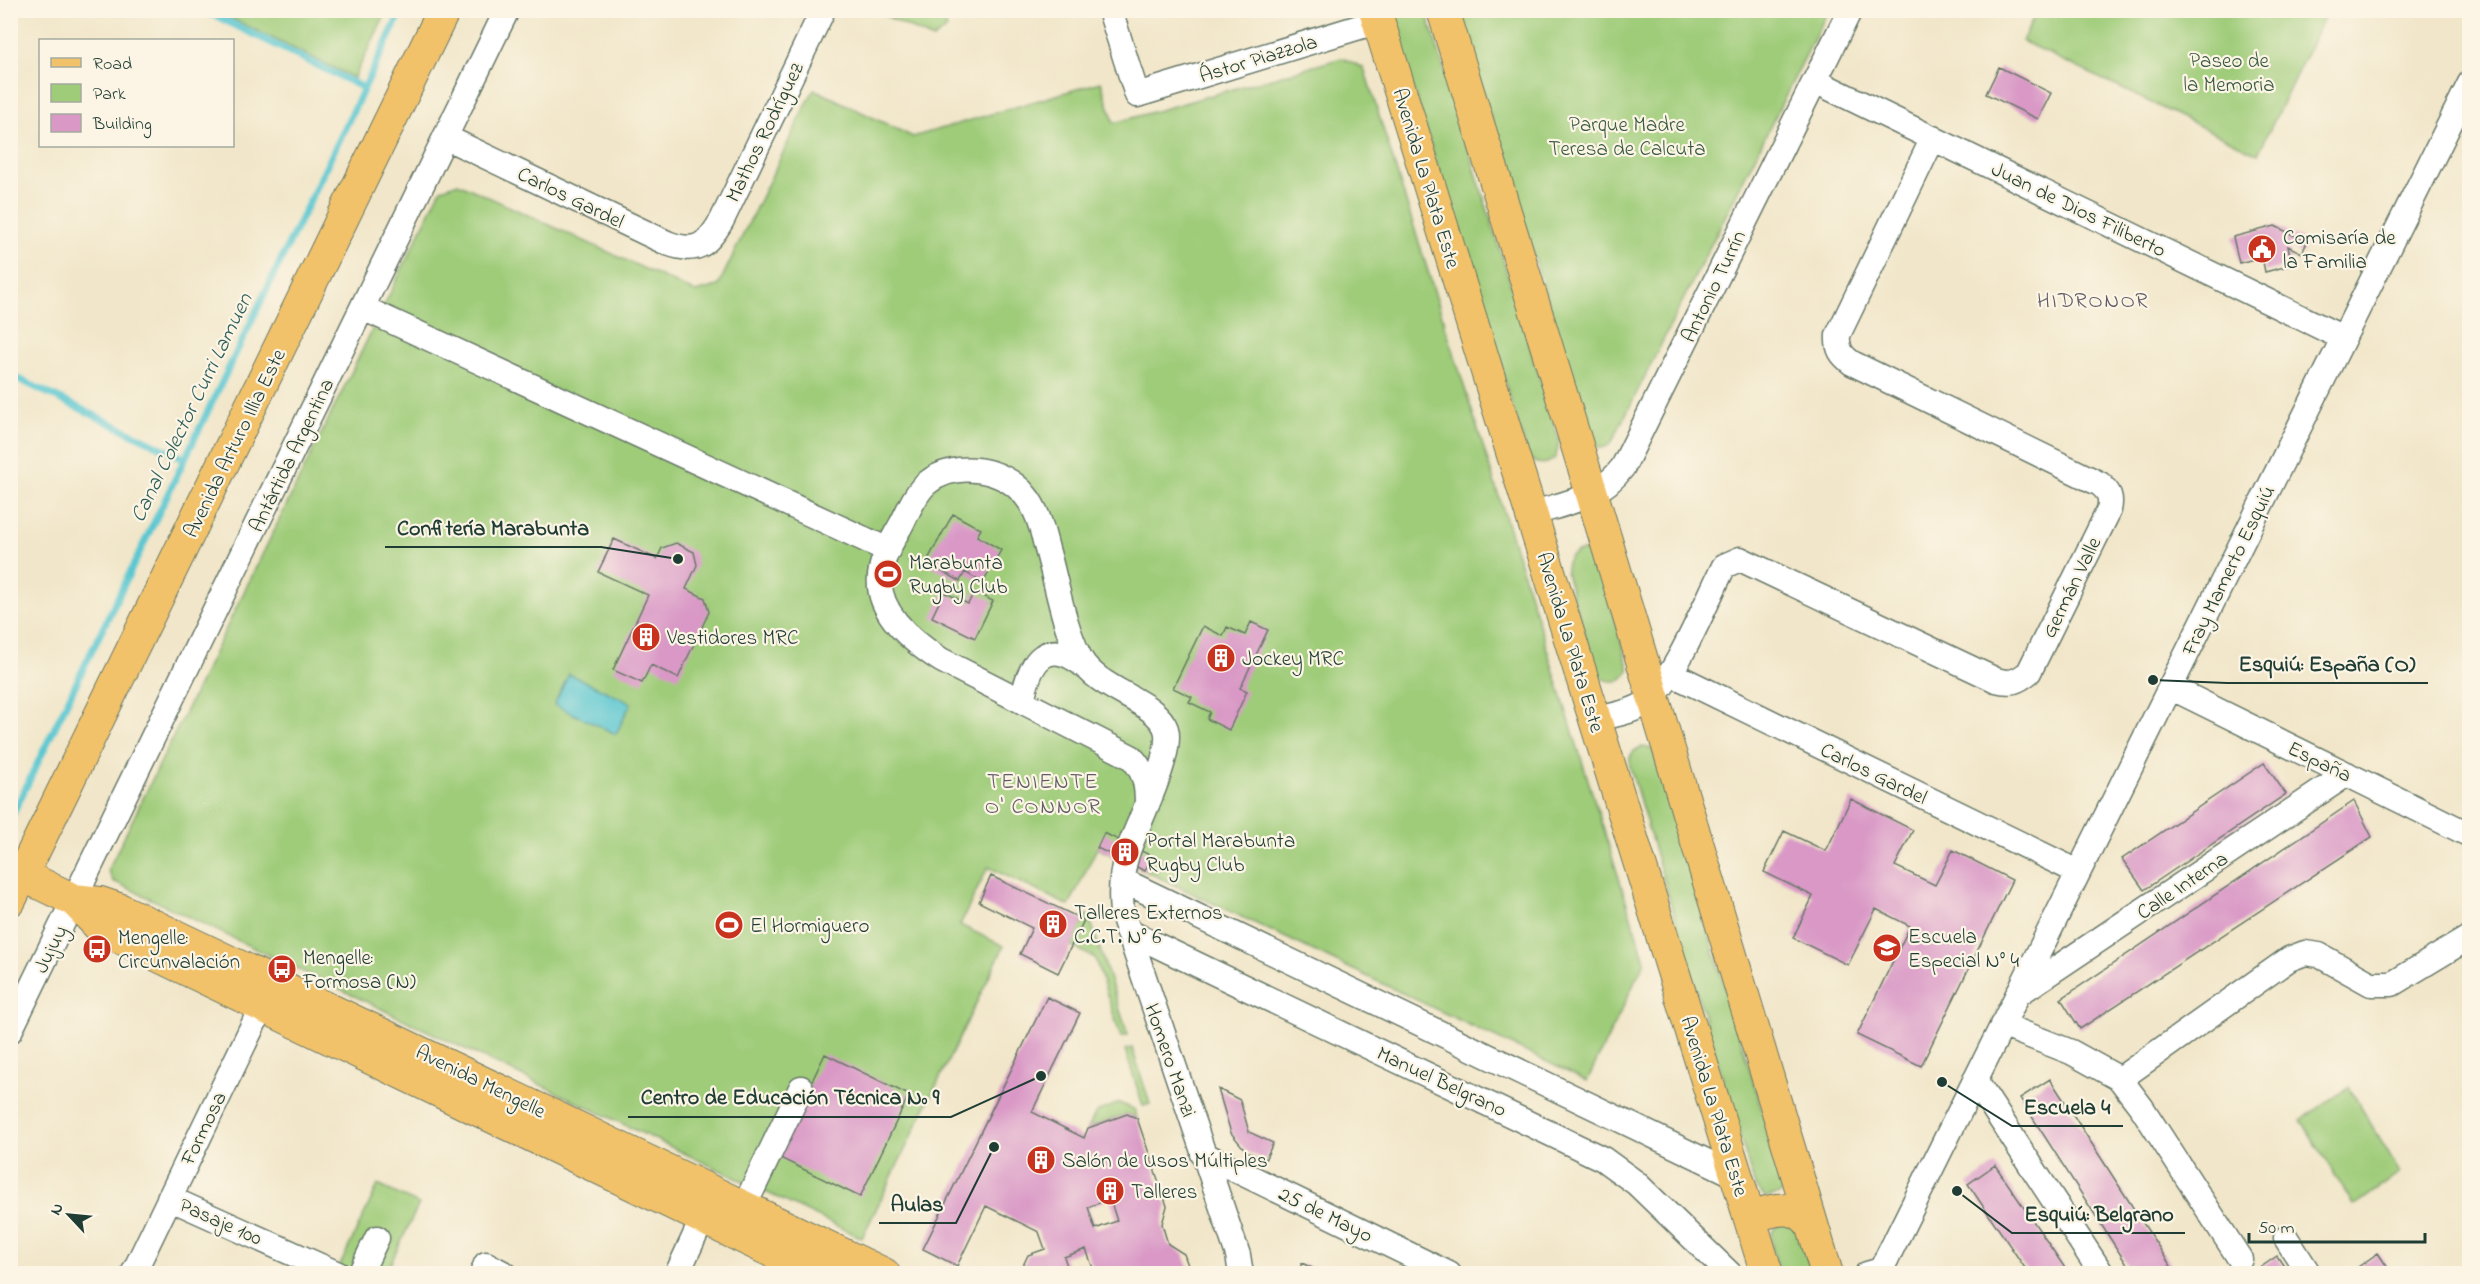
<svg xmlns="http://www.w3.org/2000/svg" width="2480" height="1284" viewBox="0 0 2480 1284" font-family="'Indie Flower',sans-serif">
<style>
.green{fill:#9fcc79;stroke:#5f8456;stroke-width:1.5}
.water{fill:#5bc7d1;stroke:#3d8282;stroke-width:1.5}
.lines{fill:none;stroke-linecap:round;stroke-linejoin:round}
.stream{stroke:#5bc7d1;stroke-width:7}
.building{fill:#d998c6;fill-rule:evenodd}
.minor-casing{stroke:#687868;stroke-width:27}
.major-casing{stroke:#687868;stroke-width:34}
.minor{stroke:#fff;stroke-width:24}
.major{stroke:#f2c26a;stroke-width:32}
.labels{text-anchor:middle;stroke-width:4.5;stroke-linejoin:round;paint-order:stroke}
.street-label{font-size:21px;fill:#1f3d34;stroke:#fcf5e5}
.park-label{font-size:21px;fill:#395a42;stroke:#fcf5e5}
.poi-label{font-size:21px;fill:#1f3d34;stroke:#fcf5e5;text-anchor:start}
.neighbourhood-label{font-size:22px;letter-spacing:1.5px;fill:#605d67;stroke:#fcf5e5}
.water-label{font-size:22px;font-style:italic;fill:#2e605b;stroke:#fcf5e5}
.leader{fill:none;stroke:#1f3d34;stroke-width:2}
.callout-dot{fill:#1f3d34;stroke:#fcf5e5;stroke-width:2}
.callout-label{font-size:22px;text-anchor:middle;font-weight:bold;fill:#1f3d34;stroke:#fcf5e5;stroke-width:4.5;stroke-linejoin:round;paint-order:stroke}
</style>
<rect width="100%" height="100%" fill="#fcf5e5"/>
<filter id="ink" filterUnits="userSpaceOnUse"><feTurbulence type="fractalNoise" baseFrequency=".0167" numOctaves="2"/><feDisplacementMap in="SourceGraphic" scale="12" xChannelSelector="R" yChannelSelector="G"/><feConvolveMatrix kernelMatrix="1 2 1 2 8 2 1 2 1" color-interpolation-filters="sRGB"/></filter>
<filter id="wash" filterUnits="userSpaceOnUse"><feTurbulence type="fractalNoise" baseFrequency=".008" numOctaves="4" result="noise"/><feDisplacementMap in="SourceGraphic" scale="24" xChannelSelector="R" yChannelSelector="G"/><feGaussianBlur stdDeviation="1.35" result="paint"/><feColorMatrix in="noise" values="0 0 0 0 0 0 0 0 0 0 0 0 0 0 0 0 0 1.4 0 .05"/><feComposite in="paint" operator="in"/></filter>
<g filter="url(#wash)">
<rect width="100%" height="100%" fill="#f1e6c9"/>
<path class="green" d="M216,11H387L354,78Z
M876,11H941L947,28L933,39Z
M1389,11H1426L1559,441L1556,457C1547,466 1536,466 1528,456Z
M1458,11H1828L1613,440C1608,449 1599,450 1592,443Z
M2037,11V10L2327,11L2258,154L2022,41Z
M1342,58L1364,68L1645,961L1587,1081L1097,848L1069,906L988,867L960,925L1004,946L862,1238L113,881L108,870L441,189L458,183L695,292L718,286L814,89L913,137L1101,82L1114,123Z
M1587,551L1597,557L1629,670C1621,686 1603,684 1595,669L1566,573C1565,558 1573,550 1587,551Z
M1642,747L1653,749L1785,1187L1779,1195L1765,1197L1755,1187L1630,767C1628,756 1632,750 1642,747Z
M1086,915L1089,916L1128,1035L1121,1037L1095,958L1071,946Z
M1132,1048L1150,1104L1143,1106L1125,1050Z
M2349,1087L2400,1173L2354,1206L2301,1120Z
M1119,1103L1134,1109L1137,1118L1127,1114L1088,1128L1096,1112Z
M378,1185L419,1204L386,1273L336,1274Z
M1784,1222L1798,1228L1812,1273H1780C1775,1257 1761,1229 1784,1222Z"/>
<path class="water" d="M569,674L631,703L616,734L554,705Z"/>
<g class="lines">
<path class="stream" d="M204,10L364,88
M10,375L185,459
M10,820L402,10"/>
</g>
<g id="blocks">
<path class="building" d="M1999,67L2051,93L2038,119L1986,94Z
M2275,226L2307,242L2302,253L2288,246L2292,265L2265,272L2262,257L2239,263L2233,237Z
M953,514L981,529L977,536L1001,550L983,583L965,572L960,581L926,563Z
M614,539L657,559L662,548L676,543L694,552L697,565L686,589L705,598L709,612L678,678L651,665L642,683L613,670L648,595L598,572Z
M944,592L968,604L974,592L993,601L975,638L932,617Z
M1251,622L1268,630L1240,688L1247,691L1229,730L1207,719L1210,712L1189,702L1192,697L1173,688L1203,626L1223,636L1227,627L1245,635Z
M2264,763L2286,794L2144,890L2122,859Z
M1851,799L1913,830L1895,866L1935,885L1953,850L2012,880L1921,1066L1857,1035L1910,926L1876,909L1848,965L1793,938L1813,896L1764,872L1784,831L1826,851Z
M2354,801L2372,837L2080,1029L2061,999Z
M1104,833L1152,856L1145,871L1097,848Z
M991,876L1084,920L1058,973L1020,954L1032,928L979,902Z
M1047,997L1080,1013L1032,1112L1084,1138L1088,1128L1127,1114L1137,1118L1167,1206L1162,1224L1168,1244L1184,1254L1191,1274H1136L1135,1271L1129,1274H1087L1094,1271L1086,1249L1064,1257L1070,1274H1019L1028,1255L1045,1249L1039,1232L986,1206L957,1266L923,1249ZM1110,1199L1117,1221L1095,1229L1088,1207Z
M825,1054L909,1095L860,1197L776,1156Z
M2050,1079L2176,1274H2133L2020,1098Z
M1218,1089L1240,1100L1249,1132L1273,1143L1265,1160L1246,1151L1231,1133Z
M1995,1165L2069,1274H2029L1968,1184Z
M2378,1253L2392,1274H2348Z
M2277,1256L2289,1274H2251Z
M1302,1263L1324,1274H1297Z"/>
</g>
</g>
<g filter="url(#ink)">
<use href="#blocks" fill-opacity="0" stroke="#687868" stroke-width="1.5"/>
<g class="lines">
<g class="minor-casing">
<path id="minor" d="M1110,10L1137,95L1379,21
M1815,81L2343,338
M445,137L667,243C696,254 707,246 722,220L823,10
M363,308L888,550
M1531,514C1568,502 1599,499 1623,467L1850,10
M1670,673L2078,872
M2170,687L2470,835
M1022,701C1030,661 1046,634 1087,668
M1595,720C1611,715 1630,713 1644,704C1671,689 1708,598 1724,566L1740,559L1996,680C2010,684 2017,682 2029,672L2109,510C2112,497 2109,492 2100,484L1852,363C1841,355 1837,349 1838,335L1933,138
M1147,803C1147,784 1144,770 1131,757L941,660C913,642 876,613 880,576C882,557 892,541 901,525C908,512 915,493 927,483C955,460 1003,468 1025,495C1038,510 1042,530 1047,549C1057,584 1063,625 1080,658C1098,691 1156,700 1166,729C1174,754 1136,826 1127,854C1121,873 1120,892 1122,912L1238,1255L1241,1274
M1122,880L1737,1176
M1127,931L1603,1159L1636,1183L1730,1274
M2018,994L2347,774
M2002,1025L2071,1052L2120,1079L2142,1108L2240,1259
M10,1031L507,10
M2120,1079L2289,959L2305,953L2319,955L2371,984H2392L2470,937
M1975,1080L2102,1274
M1203,1154L1449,1274
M169,1198L338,1274
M744,1207L801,1088
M2286,1238L2309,1274
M133,1274L270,990
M360,1274L377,1238
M482,1274L486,1264L505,1274
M677,1274L710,1203
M1867,1274L1881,1270L2470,83"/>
</g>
<g class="major-casing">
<path id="major" d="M1375,10L1767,1274
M1443,10L1592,494L1827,1274
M22,875L74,900L100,903L121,910L884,1274
M10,900L444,10
M74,900L98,925L111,933L819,1274
M1750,1217C1773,1210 1797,1201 1812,1226"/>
</g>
<use href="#minor" class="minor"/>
<use href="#major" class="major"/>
</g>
</g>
<defs>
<g id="civic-disc" transform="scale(1.5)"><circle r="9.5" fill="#c8321e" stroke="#fcf5e5"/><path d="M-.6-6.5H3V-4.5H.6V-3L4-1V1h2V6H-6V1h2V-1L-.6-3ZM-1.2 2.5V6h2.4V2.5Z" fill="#fff"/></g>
<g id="stadium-disc" transform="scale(1.5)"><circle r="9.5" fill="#c8321e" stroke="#fcf5e5"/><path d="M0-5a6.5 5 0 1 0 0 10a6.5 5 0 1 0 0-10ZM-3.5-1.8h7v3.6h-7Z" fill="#fff"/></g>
<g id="building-disc" transform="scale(1.5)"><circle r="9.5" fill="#c8321e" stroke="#fcf5e5"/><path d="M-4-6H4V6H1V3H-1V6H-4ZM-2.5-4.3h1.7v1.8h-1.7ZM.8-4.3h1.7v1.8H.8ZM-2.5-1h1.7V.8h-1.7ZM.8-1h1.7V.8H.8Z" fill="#fff"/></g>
<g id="school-disc" transform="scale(1.5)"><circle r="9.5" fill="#c8321e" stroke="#fcf5e5"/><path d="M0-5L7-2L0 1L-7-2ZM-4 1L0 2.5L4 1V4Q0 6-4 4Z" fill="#fff"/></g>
<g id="bus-disc" transform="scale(1.5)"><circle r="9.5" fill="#c8321e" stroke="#fcf5e5"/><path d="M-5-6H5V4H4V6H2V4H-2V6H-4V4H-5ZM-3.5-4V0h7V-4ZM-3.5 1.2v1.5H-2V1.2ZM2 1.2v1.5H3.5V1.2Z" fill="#fff"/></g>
</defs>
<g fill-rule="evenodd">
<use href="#civic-disc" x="2262" y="249"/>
<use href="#stadium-disc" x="888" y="574"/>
<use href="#building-disc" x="646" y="637"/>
<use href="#building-disc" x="1221" y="658"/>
<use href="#building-disc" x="1125" y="852"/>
<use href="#building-disc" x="1053" y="924"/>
<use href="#stadium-disc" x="729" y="925"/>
<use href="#school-disc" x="1887" y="948"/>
<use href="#bus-disc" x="97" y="949"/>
<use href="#bus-disc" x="282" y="969"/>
<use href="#building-disc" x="1041" y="1160"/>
<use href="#building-disc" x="1110" y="1191"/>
</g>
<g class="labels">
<g class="street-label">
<text transform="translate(1258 58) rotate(-17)" y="7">Ástor Piazzola</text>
<text transform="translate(764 132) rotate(-64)" y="7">Mathos Rodríguez</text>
<text transform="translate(1427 178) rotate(73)" y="7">Avenida La Plata Este</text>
<text transform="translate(571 197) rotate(26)" y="7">Carlos Gardel</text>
<text transform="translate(2079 209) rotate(26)" y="7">Juan de Dios Filiberto</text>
<text transform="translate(1713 286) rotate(-64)" y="7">Antonio Turrín</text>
<text transform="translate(234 443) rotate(-64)" y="7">Avenida Arturo Illia Este</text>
<text transform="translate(291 455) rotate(-64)" y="7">Antártida Argentina</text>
<text transform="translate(2228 570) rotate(-64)" y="7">Fray Mamerto Esquiú</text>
<text transform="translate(2071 587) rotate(-64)" y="7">Germán Valle</text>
<text transform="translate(1571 642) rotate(73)" y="7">Avenida La Plata Este</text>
<text transform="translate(2320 761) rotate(26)" y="7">España</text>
<text transform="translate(1874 773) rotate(26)" y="7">Carlos Gardel</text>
<text transform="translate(2182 885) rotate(-34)" y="7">Calle Interna</text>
<text transform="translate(50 949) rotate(-64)" y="7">Jujuy</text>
<text transform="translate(1171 1060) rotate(71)" y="7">Homero Manzi</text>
<text transform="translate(481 1081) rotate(26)" y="7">Avenida Mengelle</text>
<text transform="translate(1442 1081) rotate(25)" y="7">Manuel Belgrano</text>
<text transform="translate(1715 1106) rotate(73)" y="7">Avenida La Plata Este</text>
<text transform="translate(203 1128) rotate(-64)" y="7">Formosa</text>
<text transform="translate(1326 1214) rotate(26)" y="7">25 de Mayo</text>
<text transform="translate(221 1221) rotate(24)" y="7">Pasaje 100</text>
</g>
<g class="park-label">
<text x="2229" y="67">Paseo de<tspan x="2229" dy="24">la Memoria</tspan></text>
<text x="1627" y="131">Parque Madre<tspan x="1627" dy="24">Teresa de Calcuta</tspan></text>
</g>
<g class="poi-label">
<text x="2283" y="244">Comisaría de<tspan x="2283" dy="24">la Familia</tspan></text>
<text x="909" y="569">Marabunta<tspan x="909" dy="24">Rugby Club</tspan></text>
<text x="667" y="644">Vestidores MRC</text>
<text x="1242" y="665">Jockey MRC</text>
<text x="1146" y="847">Portal Marabunta<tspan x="1146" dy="24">Rugby Club</tspan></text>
<text x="1074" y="919">Talleres Externos<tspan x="1074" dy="24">C.C.T. N° 6</tspan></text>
<text x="750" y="932">El Hormiguero</text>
<text x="1908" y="943">Escuela<tspan x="1908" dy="24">Especial N° 4</tspan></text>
<text x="118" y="944">Mengelle:<tspan x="118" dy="24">Circunvalación</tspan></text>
<text x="303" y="964">Mengelle:<tspan x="303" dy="24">Formosa (N)</tspan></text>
<text x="1062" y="1167">Salón de Usos Múltiples</text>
<text x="1131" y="1198">Talleres</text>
</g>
<g class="neighbourhood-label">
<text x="2093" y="307">HIDRONOR</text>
<text x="1043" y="788">TENIENTE<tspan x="1043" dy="25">O' CONNOR</tspan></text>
</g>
<g class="water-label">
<text transform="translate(190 407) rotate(-64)" y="8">Canal Colector Curri Lamuen</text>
</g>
</g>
<path class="leader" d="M678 559L601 547H385M2153 680L2227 683H2428M1041 1076L951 1117H628M1942 1082L2012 1126H2123M994 1147L956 1223H879M1957 1191L2012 1233H2185"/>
<g class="callout-dot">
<circle cx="678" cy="559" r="6"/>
<circle cx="2153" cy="680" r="6"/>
<circle cx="1041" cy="1076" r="6"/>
<circle cx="1942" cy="1082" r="6"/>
<circle cx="994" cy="1147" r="6"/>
<circle cx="1957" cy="1191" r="6"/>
</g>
<g class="callout-label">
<text x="493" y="535">Confitería Marabunta</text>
<text x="2327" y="671">Esquiú: España (O)</text>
<text x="790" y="1104">Centro de Educación Técnica Nº 9</text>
<text x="2067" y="1114">Escuela 4</text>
<text x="917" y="1211">Aulas</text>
<text x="2099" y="1221">Esquiú: Belgrano</text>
</g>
<rect width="2480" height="1284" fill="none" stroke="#fcf5e5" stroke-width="36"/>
<rect x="39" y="39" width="195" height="108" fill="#fcf5e5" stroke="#a4ab9e" stroke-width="1.5"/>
<rect x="51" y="58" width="30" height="9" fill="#f2c26a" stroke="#a4ab9e" stroke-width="1.5"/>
<text x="93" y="69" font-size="18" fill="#1f3d34">Road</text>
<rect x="51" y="84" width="30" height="18" fill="#9fcc79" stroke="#a4ab9e" stroke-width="1.5"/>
<text x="93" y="99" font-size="18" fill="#1f3d34">Park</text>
<rect x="51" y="114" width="30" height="18" fill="#d998c6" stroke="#a4ab9e" stroke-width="1.5"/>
<text x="93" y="129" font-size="18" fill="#1f3d34">Building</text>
<g transform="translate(69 1215) rotate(296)" stroke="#fcf5e5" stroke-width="4.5" paint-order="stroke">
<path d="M0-4.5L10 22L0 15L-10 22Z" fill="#1f3d34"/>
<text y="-9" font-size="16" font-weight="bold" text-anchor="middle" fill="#1f3d34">N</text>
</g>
<path d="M2249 1233v9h176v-9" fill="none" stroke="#1f3d34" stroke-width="3"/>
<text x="2258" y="1233" font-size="18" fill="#1f3d34" stroke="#fcf5e5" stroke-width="4.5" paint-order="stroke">50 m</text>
</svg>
